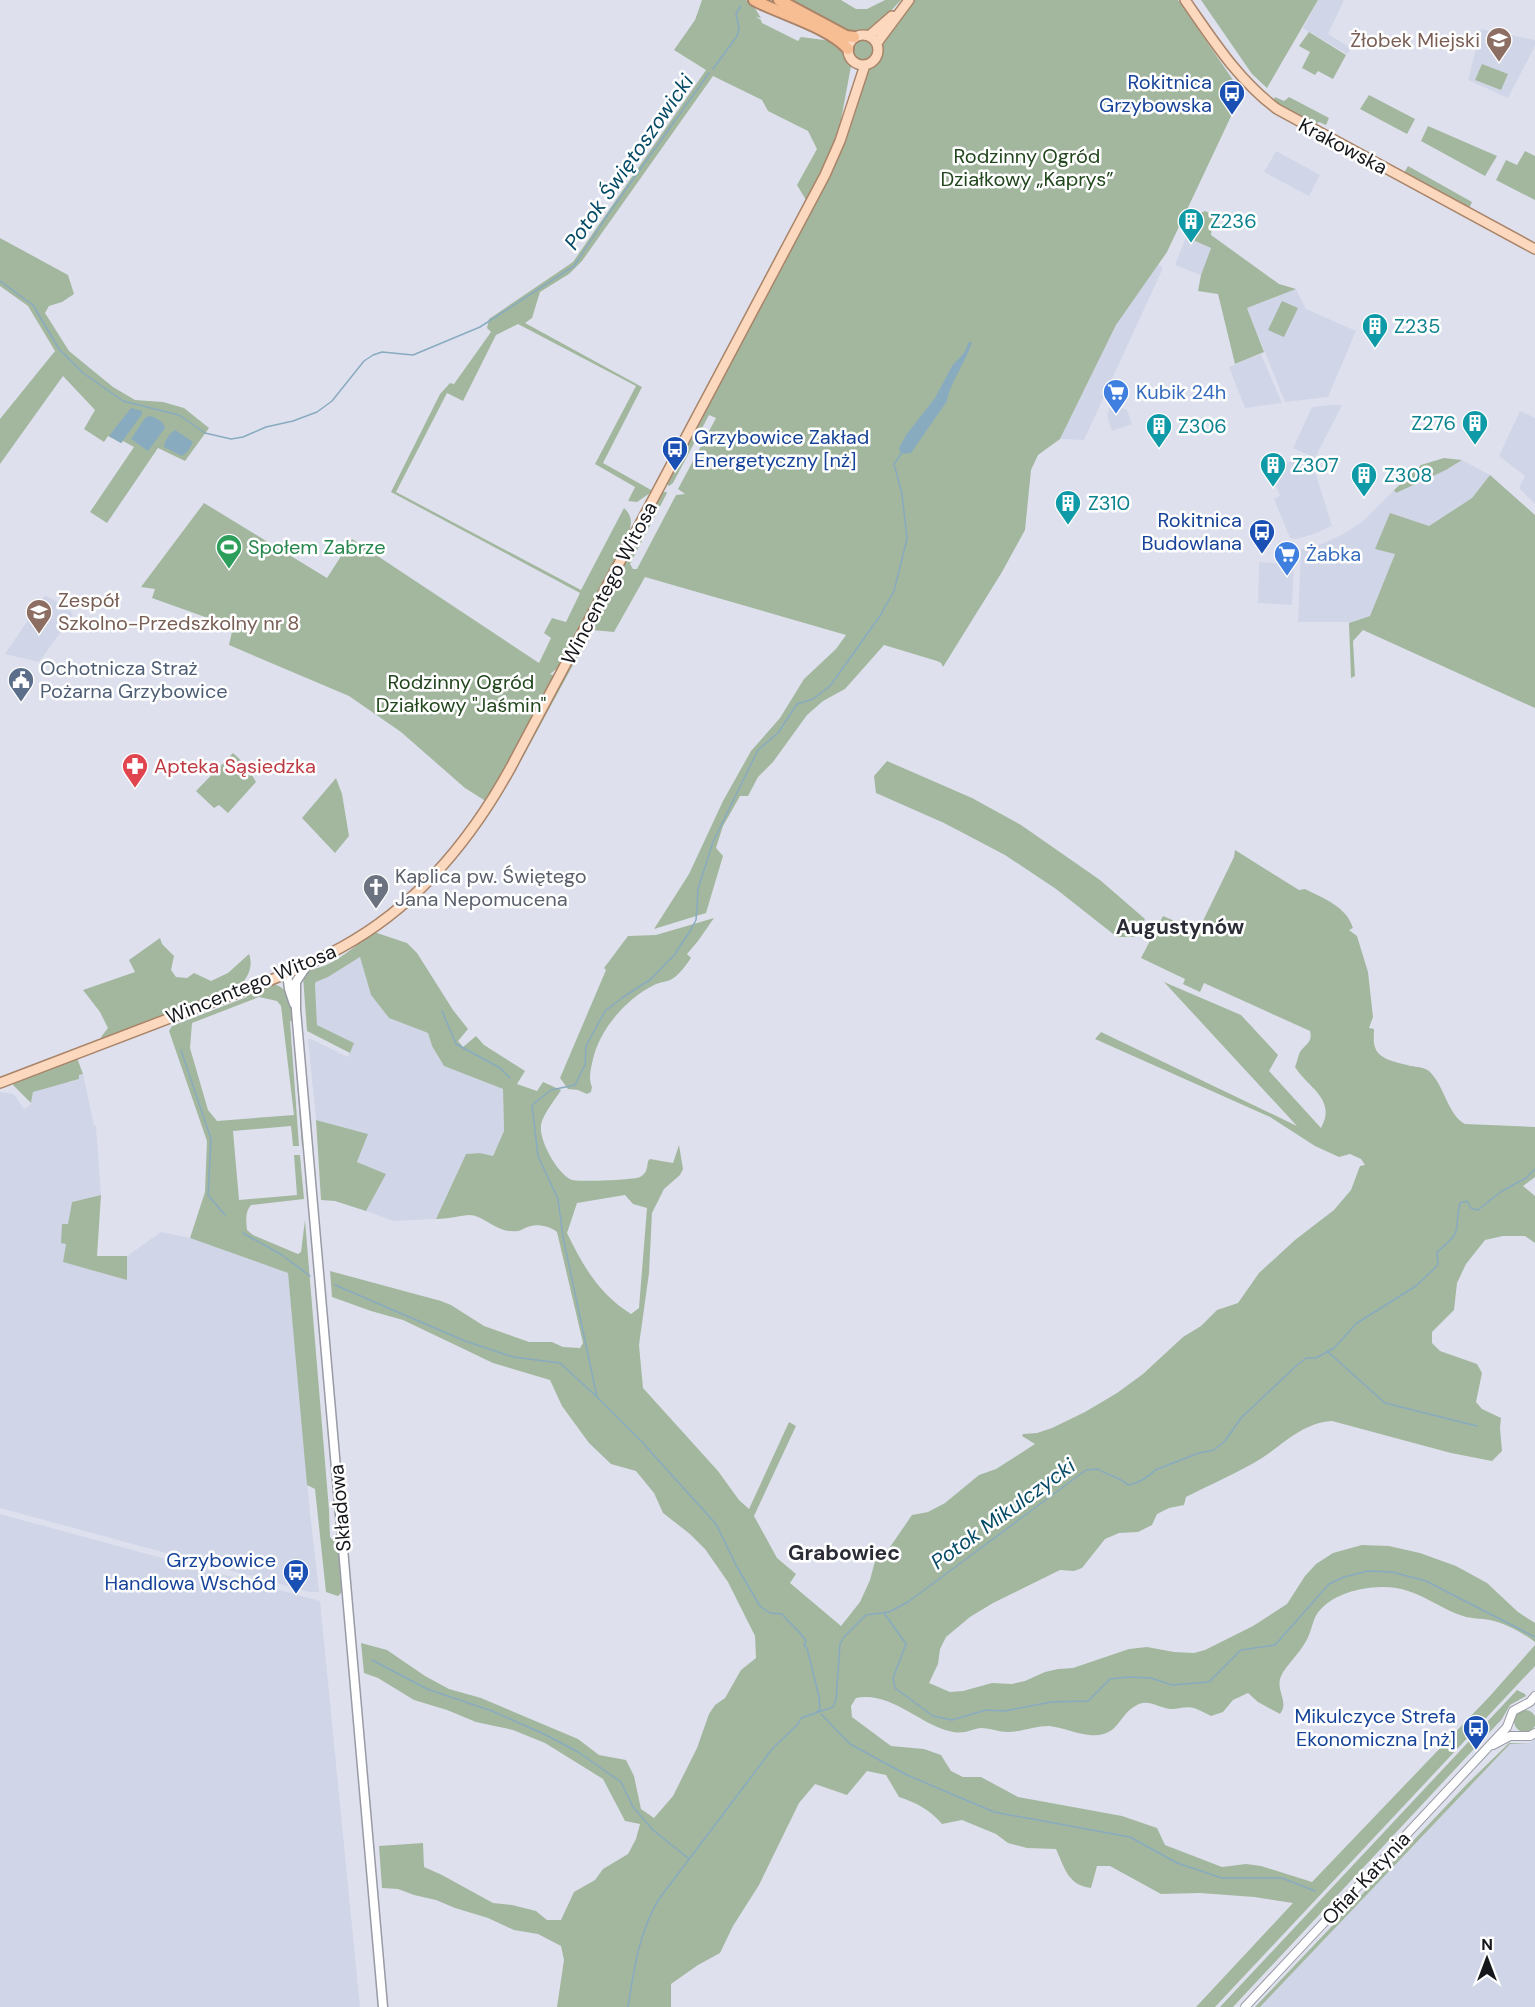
<svg xmlns="http://www.w3.org/2000/svg" width="1535" height="2007" viewBox="0 0 1535 2007" font-family="'DM Sans',sans-serif">
<style>
.built{fill:#d1d5e8}
.green{fill:#a3b79f;fill-rule:evenodd}
.water{fill:#88abbf}
.lines{fill:none;stroke-linecap:round;stroke-linejoin:round}
.stream{stroke:#88abbf;stroke-width:1.5}
.tertiary-casing{stroke:#989aa5;stroke-width:10}
.secondary-casing{stroke:#989aa5;stroke-width:11}
.primary-casing{stroke:#a98469;stroke-width:12}
.motorway-casing{stroke:#a98469;stroke-width:14}
.tertiary{stroke:#fff;stroke-width:8}
.secondary{stroke:#fff;stroke-width:8}
.primary{stroke:#fbd8be;stroke-width:9}
.motorway{stroke:#f8be93;stroke-width:10}
.labels{text-anchor:middle;stroke-width:5;stroke-linejoin:round;paint-order:stroke}
.education-label{font-size:20px;fill:#785e54;stroke:#fff;text-anchor:end}
.transit-label{font-size:20px;fill:#164399;stroke:#fff;text-anchor:end}
.street-label{font-size:20px;fill:#16171b;stroke:#fff}
.park-label{font-size:20px;fill:#22461d;stroke:#fff}
.culture-label{font-size:20px;fill:#0d838f;stroke:#fff;text-anchor:start}
.shop-label{font-size:20px;fill:#366cbe;stroke:#fff;text-anchor:start}
.leisure-label{font-size:20px;fill:#27864d;stroke:#fff;text-anchor:start}
.service-label{font-size:20px;fill:#4e5e75;stroke:#fff;text-anchor:start}
.health-label{font-size:20px;fill:#be3a42;stroke:#fff;text-anchor:start}
.worship-label{font-size:20px;fill:#5b616d;stroke:#fff;text-anchor:start}
.water-label{font-size:21px;font-style:italic;fill:#054a66;stroke:#fff}
.neighbourhood-label{font-size:21px;font-weight:bold;fill:#2b2d36;stroke:#fff}
</style>
<rect width="100%" height="100%" fill="#dee1ed"/>
<path class="built" d="M1318,0H1344L1328,34L1351,48L1347,54L1303,28Z
M1481,29L1535,40V46L1508,98L1468,80Z
M1276,151L1320,175L1309,196L1264,172Z
M1186,237L1211,248L1201,275L1175,265Z
M1158,264L1163,268L1084,440L1060,439L1116,325Z
M1296,289L1306,309L1356,331L1328,397L1285,402L1247,308Z
M1261,354L1282,403L1245,408L1229,367Z
M1111,404L1127,410L1132,424L1112,431L1107,415Z
M1330,405H1342L1315,458L1293,448L1312,407Z
M1520,411L1535,418V504L1519,488L1525,476L1499,456Z
M1303,456L1313,465L1332,526L1314,534L1296,539L1290,538L1274,499L1280,496L1273,479L1277,477L1287,463Z
M1462,460L1490,475L1472,498L1429,526L1395,554L1370,616L1351,622H1298L1301,549L1322,544L1343,534L1362,522L1394,490L1396,493L1446,470Z
M1259,562L1294,564L1292,605L1258,603Z
M45,595L69,609L73,615L39,662L5,654Z
M360,957L371,995L389,1018L428,1033L432,1046L444,1066L503,1089L504,1131L493,1156L480,1153L466,1154L436,1219L393,1221L366,1211L386,1174L357,1162L368,1134L316,1120L308,1039H311L348,1057L354,1043L317,1025L315,984L316,982L328,977Z
M83,1074L94,1125L96,1126L101,1195L72,1202L68,1225L62,1224V1243H66L63,1262L127,1279V1256L161,1232L190,1238L288,1273L310,1512L319,1592H309L0,1508V1092L14,1094L24,1109L31,1104L33,1092L67,1081L71,1082L79,1079V1075Z
M0,1514L320,1601L360,2007H0Z
M1535,1738V2007H1260L1510,1744L1530,1743Z"/>
<path class="green" d="M702,0H746L753,5L761,18L756,17L761,20L762,23L798,41L801,37L832,41L845,53L851,66L841,120L833,150L806,200L797,185L817,149L808,131L768,111L762,100L713,76L582,261L569,274L540,292L532,318L525,323L642,387L603,463L653,491L637,502L628,501L635,487L595,464L636,386L518,324L496,335L463,401L447,393L396,492L581,590L624,508C633,516 632,525 628,535L559,667L550,674L556,676L488,802L484,804V800L465,788L401,732L349,696L229,645L233,627L152,598L155,589L141,587L204,503L327,578L352,539L539,663L551,638L544,633L552,618L566,622L580,593L391,492L440,394L450,383L454,384L491,332L487,328L489,319L573,262L706,70L674,50L695,20Z
M791,0H841L856,9H867L885,0H901C883,18 872,38 844,32Z
M914,0H1178L1242,93L1167,252L1116,325L1060,439L1038,455L1031,470L1025,530L1002,572L943,667L941,663L937,661L884,645L845,689L823,701L807,715L773,762L758,777L748,796H740L723,826L716,848L723,856L706,913L654,929L689,874L723,801L751,751L780,718L804,679L836,649L846,635L645,577L614,632L592,630L523,757L490,812L661,492H667L666,495L630,564L633,569H637L676,495L685,494L678,489L716,418L709,415L673,483L669,486L667,484L710,397L836,163L866,69L877,62L881,56L880,45Z
M1201,0H1318L1267,88L1252,74Z
M1309,32L1346,55L1333,79L1318,71L1315,75L1302,68L1310,52L1299,46Z
M851 50a12 12 0 1 1 24 0a12 12 0 1 1-24 0Z
M1482,64L1508,74L1501,90L1475,80Z
M1369,95L1415,119L1407,134L1360,109Z
M1275,97L1284,101L1289,97L1329,118L1326,125L1319,122L1313,126L1273,101Z
M1428,126L1497,156L1485,176L1421,141Z
M1525,151L1535,156V200L1496,180L1506,160L1517,165Z
M1408,166L1472,202L1469,209L1404,173Z
M1205,211L1213,215L1211,235L1279,284L1296,289L1247,308L1264,352L1235,364L1218,294L1198,291L1201,275L1211,248L1186,237L1197,215Z
M0,238L68,275L74,294L62,302L49,306L45,313L69,351L113,387L135,400L163,402L184,408L209,428L185,461L158,448L107,523L90,512L134,447L123,441L121,443L108,436L104,442L84,429L95,410L63,376L0,464V419L55,351L28,306L0,286Z
M1282,301L1298,308L1284,337L1268,330Z
M1444,458L1462,460L1446,470L1396,493L1394,490L1421,465Z
M1490,475L1535,515V708L1363,630L1353,641L1355,676L1351,678L1349,623L1370,616L1395,554L1375,549L1390,513L1429,526L1472,498Z
M233,753L246,765L256,782L228,813L219,805L214,808L196,791Z
M887,761L972,798L1021,825L1100,880L1145,919L1135,937H1117L1056,889L1005,855L944,823L876,793L874,776Z
M336,778L342,794L349,836L335,853L302,818Z
M1235,850L1299,890L1305,889C1323,898 1347,907 1353,928L1349,930L1357,936L1368,972L1373,1017L1369,1028L1374,1029C1374,1035 1373,1042 1375,1047C1378,1060 1400,1063 1411,1066C1417,1067 1424,1067 1429,1071C1445,1086 1447,1114 1465,1124L1535,1127V1177L1523,1186L1535,1196V1243L1525,1236H1503L1485,1240L1466,1264L1457,1283L1454,1310L1432,1332V1343L1440,1351L1477,1364L1482,1373L1476,1402L1482,1409L1501,1418L1500,1428L1502,1451L1492,1461L1451,1453L1332,1421C1303,1423 1286,1442 1262,1458C1238,1473 1211,1484 1186,1497L1184,1505L1169,1508L1157,1514L1152,1525L1138,1532L1119,1533L1105,1539L1082,1568L1074,1571L1060,1570L993,1603L970,1617L946,1637L940,1649L938,1664L929,1683L950,1692L963,1691L992,1683L1012,1684L1025,1681L1045,1672L1058,1669L1073,1668L1129,1649L1147,1647L1174,1652L1194,1653L1205,1650L1253,1626L1287,1604L1305,1576L1316,1564L1333,1553L1362,1545L1389,1546L1420,1553L1456,1566L1487,1583L1518,1612L1535,1623V1642C1521,1632 1507,1624 1490,1620C1481,1618 1471,1619 1463,1616C1444,1610 1427,1597 1408,1591C1381,1581 1326,1590 1314,1620C1310,1632 1309,1638 1301,1649C1295,1658 1283,1669 1280,1679C1277,1692 1289,1703 1280,1714L1258,1702L1248,1693L1233,1700L1223,1712L1211,1716C1205,1713 1200,1710 1194,1708C1185,1706 1180,1709 1172,1709C1160,1709 1149,1698 1137,1705C1117,1715 1120,1738 1089,1735C1076,1734 1062,1727 1049,1726C1035,1726 1021,1732 1008,1732C998,1732 991,1728 981,1728C968,1730 965,1735 949,1731C918,1723 890,1691 856,1698L851,1706L852,1717L891,1746L924,1749L941,1755L951,1771L963,1777H981L1018,1797L1122,1816L1157,1828L1165,1845L1222,1867L1246,1864L1261,1866L1312,1882L1489,1697L1535,1645V1666L1215,2007H1196L1293,1903L1254,1897L1200,1893L1161,1894L1110,1866H1097L1091,1888C1068,1885 1065,1869 1056,1849L1027,1848L1008,1843L996,1834L962,1820L942,1824C929,1809 917,1803 899,1797L886,1775L867,1771L847,1795L815,1784L799,1803L759,1885L733,1926L720,1953L698,1965L671,1984V2007H557L564,1960L561,1946L538,1934L514,1930L488,1918L455,1908L436,1900L414,1895L398,1889L382,1888L379,1846L423,1843L424,1867L442,1875L493,1903L512,1905L536,1911L547,1920H561L574,1892L595,1880L603,1869L628,1854L636,1839L640,1824L625,1821L603,1779L545,1743L513,1730L476,1722L447,1710L414,1700L378,1678L364,1673L361,1643L387,1650L425,1676L449,1689L481,1698L578,1739L599,1755L626,1760L634,1776L641,1809L654,1818L673,1796L697,1748L709,1714L715,1705L725,1698L741,1670L756,1658L755,1636L728,1582L705,1549L690,1534L663,1513L654,1493L636,1471L611,1464L589,1443L562,1406L550,1380L493,1363L403,1320L371,1311L332,1297L330,1271L441,1301L451,1305L484,1326L529,1342H552L563,1347L580,1348L583,1343L557,1232C551,1227 539,1224 531,1226C526,1227 522,1230 518,1231C497,1234 484,1215 469,1215C458,1216 447,1219 436,1219L466,1154L480,1153L493,1156L504,1131L503,1089L444,1066L432,1046L428,1033L389,1018L371,995L360,957L328,977L316,982L315,984L317,1025L354,1043L350,1053L307,1031L303,976L308,970C334,967 353,947 374,932L407,943L417,953L453,1010L468,1029L458,1041L463,1047L476,1036L484,1045L525,1071L517,1084L537,1091L543,1082L561,1090C555,1100 542,1115 541,1126C539,1141 558,1175 572,1180C578,1182 634,1180 640,1177C647,1173 647,1168 648,1161L650,1159L673,1163L679,1145L683,1169L680,1175L664,1189L652,1213L649,1273L639,1345L643,1388L718,1471L739,1500L749,1509L789,1422L796,1426L754,1516L777,1558L796,1574L790,1583L841,1626L860,1602L870,1580L875,1561L890,1547L912,1515L928,1512L945,1503L979,1475L996,1469L1035,1444L1022,1436L1023,1434L1037,1433L1052,1428L1085,1412L1117,1393L1143,1374L1183,1337L1201,1326L1217,1310L1238,1303L1259,1273L1295,1240L1334,1210L1351,1190L1360,1166L1365,1165L1361,1159L1350,1154L1339,1157L1315,1146L1270,1117L1095,1039L1101,1032L1297,1126L1164,982L1241,1015L1278,1055L1269,1071L1321,1128C1337,1099 1308,1088 1295,1067C1297,1062 1298,1056 1300,1052C1305,1044 1313,1043 1310,1031L1204,983L1200,992L1183,984L1185,979L1141,958L1163,916L1198,931L1234,857ZM625,1195L633,1204L647,1208L639,1308L631,1314C599,1294 583,1266 567,1233L577,1203Z
M714,918L698,941L687,954L691,958C686,965 679,975 672,979C667,982 660,982 654,985C626,999 600,1029 593,1059C591,1068 588,1078 592,1087L591,1092L587,1094L578,1090L568,1089L560,1078L606,970L604,968L628,936L656,935Z
M160,938L162,944L174,956L171,970L176,977L187,978L194,973L211,981L228,973L249,954C254,968 247,979 237,989L103,1040L101,1037L108,1028L100,1012L83,990L135,972L129,960Z
M268,984C275,984 280,985 285,991C300,1013 301,1113 304,1144L302,1147L293,1029L292,1021H290L299,1146H293L291,1126L233,1131L239,1200L297,1195L294,1155H300L304,1199L251,1205C245,1212 246,1221 247,1230L253,1235L298,1254L301,1252L305,1220L329,1510L330,1537L340,1547L342,1592L338,1596L326,1592L315,1489L307,1485L288,1273L190,1238L205,1192L207,1141L169,1031L172,1026L247,997L244,995ZM259,997L277,1001L281,1006L294,1115L217,1121L208,1110L190,1048L192,1023Z
M77,1058L83,1074L79,1075V1079L33,1092L31,1103L13,1085L15,1080Z
M316,1120L368,1134L357,1162L386,1174L366,1211L335,1201L321,1200Z
M101,1195L97,1256H127V1280L63,1262L66,1244L61,1243L62,1224H68L72,1202Z
M1517,1690L1525,1694L1526,1696L1510,1705L1502,1719L1233,2007H1220Z
M1514 1721a11 11 0 1 1 22 0a11 11 0 1 1-22 0Z
M1509,1743H1531L1510,1744L1260,2007H1255L1467,1784Z"/>
<path class="water" d="M969,342H972C966,361 950,383 947,401L911,453L901,454L899,448L906,435L935,398L952,366L964,353Z
M131,408L142,411V414L121,443L109,436Z
M149,416C156,417 163,421 165,428L148,451L131,439L145,418Z
M175,430L193,442L188,451L182,456L164,447C164,441 170,433 175,430Z"/>
<g class="lines">
<path class="stream" d="M713,69L737,36L739,28L736,14L741,6
M0,281L33,305L59,349L83,373L123,401L179,415L205,433L231,439L243,437L266,427L293,421L317,412L332,401L364,361L373,355L382,352L413,355L480,327L574,266L609,213L709,73
M442,1011L456,1044L500,1068L510,1078
M181,1050L211,1139L208,1195L225,1215
M243,1233L282,1255L310,1276
M335,1285L465,1341L513,1357L560,1363L597,1397
M1327,1351L1385,1403L1477,1426
M884,1613L906,1644L893,1678L895,1688L933,1716L952,1720L986,1710L1005,1711L1051,1702L1088,1701L1110,1679L1129,1677L1151,1678L1172,1685L1209,1682L1241,1650L1275,1645L1329,1584L1344,1577L1368,1571L1392,1572L1426,1581L1535,1637
M372,1660L427,1689L492,1711L544,1734L578,1752L621,1782L633,1807L653,1830L689,1859
M821,1714L850,1744L907,1775L994,1812L1130,1837L1177,1863L1222,1878H1282L1315,1891
M813,1715L820,1709L819,1697L807,1648L804,1646L806,1641C800,1631 790,1624 782,1614L770,1613L760,1606L737,1567L716,1524L642,1442L597,1397L563,1237L558,1199L538,1156L532,1105L551,1090L575,1085L585,1065L586,1046L605,1011L622,998L651,979L675,954L690,931L696,920L698,889L713,842L758,750L778,733L797,704L813,699L830,686L880,616L894,591L907,539L902,494L894,464L901,454
M628,2007C634,1969 639,1932 659,1899L773,1748L798,1724L801,1718L833,1707L836,1700L840,1644L844,1637L866,1615L889,1612L908,1602L1086,1470L1098,1469C1108,1476 1119,1476 1128,1485C1136,1484 1149,1477 1155,1470L1199,1453L1214,1450L1225,1441L1241,1418L1295,1367L1306,1358H1316L1334,1348L1357,1323L1416,1286L1438,1265L1437,1252C1465,1229 1453,1233 1460,1203L1467,1201L1471,1208L1478,1210L1502,1191L1526,1178L1535,1169"/>
<g class="tertiary-casing">
<path id="tertiary" d="M1493,1745L1510,1736H1530L1535,1733
M1245,2007L1507,1727L1513,1711L1530,1702L1535,1696"/>
</g>
<g class="secondary-casing">
<path id="secondary" d="M307,965L296,982V1010L383,2007
M287,973L289,989L294,1004"/>
</g>
<g class="primary-casing">
<path id="primary" d="M1185,0C1213,40 1237,79 1277,109L1535,249
M848 50a15 15 0 1 1 30 0a15 15 0 1 1-30 0Z
M869,36L892,16
M877,43L909,0
M0,1083C64,1058 128,1034 191,1010C242,991 295,973 342,947C417,906 471,840 511,767L825,175L840,141L865,65"/>
</g>
<g class="motorway-casing">
<path id="motorway" d="M754,0C780,14 829,27 848,49
M779,0L846,36L854,37"/>
</g>
<use href="#tertiary" class="tertiary"/>
<use href="#secondary" class="secondary"/>
<use href="#primary" class="primary"/>
<use href="#motorway" class="motorway"/>
</g>
<defs>
<g id="school-pin" transform="scale(1.35)"><path d="M0 17L-7.5 6A9.5 9.5 0 1 1 7.5 6Z" fill="#8d6e63" stroke="#fff"/><path d="M0-5L7-2L0 1L-7-2ZM-4 1L0 2.5L4 1V4Q0 6-4 4Z" fill="#fff"/></g>
<g id="bus-pin" transform="scale(1.35)"><path d="M0 17L-7.5 6A9.5 9.5 0 1 1 7.5 6Z" fill="#1a4fb4" stroke="#fff"/><path d="M-5-6H5V4H4V6H2V4H-2V6H-4V4H-5ZM-3.5-4V0h7V-4ZM-3.5 1.2v1.5H-2V1.2ZM2 1.2v1.5H3.5V1.2Z" fill="#fff"/></g>
<g id="building-pin" transform="scale(1.35)"><path d="M0 17L-7.5 6A9.5 9.5 0 1 1 7.5 6Z" fill="#0f9aa8" stroke="#fff"/><path d="M-4-6H4V6H1V3H-1V6H-4ZM-2.5-4.3h1.7v1.8h-1.7ZM.8-4.3h1.7v1.8H.8ZM-2.5-1h1.7V.8h-1.7ZM.8-1h1.7V.8H.8Z" fill="#fff"/></g>
<g id="supermarket-pin" transform="scale(1.35)"><path d="M0 17L-7.5 6A9.5 9.5 0 1 1 7.5 6Z" fill="#3f7fe0" stroke="#fff"/><path d="M-6-5.5h2.5l.6 2H6L4.5 2H-2.5L-4.4-4H-6ZM-1.5 3.2a1.3 1.3 0 1 0 .1 0ZM3 3.2a1.3 1.3 0 1 0 .1 0Z" fill="#fff"/></g>
<g id="stadium-pin" transform="scale(1.35)"><path d="M0 17L-7.5 6A9.5 9.5 0 1 1 7.5 6Z" fill="#2e9e5b" stroke="#fff"/><path d="M0-5a6.5 5 0 1 0 0 10a6.5 5 0 1 0 0-10ZM-3.5-1.8h7v3.6h-7Z" fill="#fff"/></g>
<g id="civic-pin" transform="scale(1.35)"><path d="M0 17L-7.5 6A9.5 9.5 0 1 1 7.5 6Z" fill="#5c6f8a" stroke="#fff"/><path d="M-.6-6.5H3V-4.5H.6V-3L4-1V1h2V6H-6V1h2V-1L-.6-3ZM-1.2 2.5V6h2.4V2.5Z" fill="#fff"/></g>
<g id="pharmacy-pin" transform="scale(1.35)"><path d="M0 17L-7.5 6A9.5 9.5 0 1 1 7.5 6Z" fill="#e0444e" stroke="#fff"/><path d="M-2-6h4v4h4v4h-4v4h-4v-4h-4v-4h4Z" fill="#fff"/></g>
<g id="church-pin" transform="scale(1.35)"><path d="M0 17L-7.5 6A9.5 9.5 0 1 1 7.5 6Z" fill="#6b7280" stroke="#fff"/><path d="M-1.2-6h2.4v3.5h3.3v2.4h-3.3V6h-2.4V-.1h-3.3v-2.4h3.3Z" fill="#fff"/></g>
</defs>
<g fill-rule="evenodd">
<use href="#school-pin" x="1499" y="40"/>
<use href="#bus-pin" x="1232" y="93"/>
<use href="#building-pin" x="1191" y="221"/>
<use href="#building-pin" x="1375" y="326"/>
<use href="#supermarket-pin" x="1116" y="392"/>
<use href="#building-pin" x="1475" y="423"/>
<use href="#building-pin" x="1159" y="426"/>
<use href="#bus-pin" x="675" y="449"/>
<use href="#building-pin" x="1273" y="465"/>
<use href="#building-pin" x="1364" y="475"/>
<use href="#building-pin" x="1068" y="503"/>
<use href="#bus-pin" x="1262" y="532"/>
<use href="#stadium-pin" x="229" y="547"/>
<use href="#supermarket-pin" x="1287" y="554"/>
<use href="#school-pin" x="39" y="612"/>
<use href="#civic-pin" x="21" y="680"/>
<use href="#pharmacy-pin" x="135" y="766"/>
<use href="#church-pin" x="376" y="887"/>
<use href="#bus-pin" x="296" y="1572"/>
<use href="#bus-pin" x="1476" y="1728"/>
</g>
<g class="labels">
<g class="education-label">
<text x="1480" y="47">Żłobek Miejski</text>
<text x="58" y="607" text-anchor="start">Zespół<tspan x="58" dy="23">Szkolno-Przedszkolny nr 8</tspan></text>
</g>
<g class="transit-label">
<text x="1212" y="89">Rokitnica<tspan x="1212" dy="23">Grzybowska</tspan></text>
<text x="694" y="444" text-anchor="start">Grzybowice Zakład<tspan x="694" dy="23">Energetyczny [nż]</tspan></text>
<text x="1242" y="527">Rokitnica<tspan x="1242" dy="23">Budowlana</tspan></text>
<text x="276" y="1567">Grzybowice<tspan x="276" dy="23">Handlowa Wschód</tspan></text>
<text x="1456" y="1723">Mikulczyce Strefa<tspan x="1456" dy="23">Ekonomiczna [nż]</tspan></text>
</g>
<g class="street-label">
<text transform="translate(1343 146) rotate(28)" y="7">Krakowska</text>
<text transform="translate(609 583) rotate(-62)" y="7">Wincentego Witosa</text>
<text transform="translate(251 984) rotate(-22)" y="7">Wincentego Witosa</text>
<text transform="translate(340 1508) rotate(-95)" y="7">Składowa</text>
<text transform="translate(1366 1878) rotate(-47)" y="7">Ofiar Katynia</text>
</g>
<g class="park-label">
<text x="1027" y="163">Rodzinny Ogród<tspan x="1027" dy="23">Działkowy „Kaprys”</tspan></text>
<text x="461" y="689">Rodzinny Ogród<tspan x="461" dy="23">Działkowy "Jaśmin"</tspan></text>
</g>
<g class="culture-label">
<text x="1210" y="228">Z236</text>
<text x="1394" y="333">Z235</text>
<text x="1456" y="430" text-anchor="end">Z276</text>
<text x="1178" y="433">Z306</text>
<text x="1292" y="472">Z307</text>
<text x="1384" y="482">Z308</text>
<text x="1088" y="510">Z310</text>
</g>
<g class="shop-label">
<text x="1136" y="399">Kubik 24h</text>
<text x="1306" y="561">Żabka</text>
</g>
<g class="leisure-label">
<text x="248" y="554">Społem Zabrze</text>
</g>
<g class="service-label">
<text x="40" y="675">Ochotnicza Straż<tspan x="40" dy="23">Pożarna Grzybowice</tspan></text>
</g>
<g class="health-label">
<text x="154" y="773">Apteka Sąsiedzka</text>
</g>
<g class="worship-label">
<text x="395" y="883">Kaplica pw. Świętego<tspan x="395" dy="23">Jana Nepomucena</tspan></text>
</g>
<g class="water-label">
<text transform="translate(629 162) rotate(-55)" y="7">Potok Świętoszowicki</text>
<text transform="translate(1003 1514) rotate(-36)" y="7">Potok Mikulczycki</text>
</g>
<g class="neighbourhood-label">
<text x="1180" y="934">Augustynów</text>
<text x="844" y="1560">Grabowiec</text>
</g>
</g>
<g transform="translate(1487 1959)" stroke="#ffffff" stroke-width="4.5" paint-order="stroke">
<path d="M0-4.5L10 22L0 15L-10 22Z" fill="#16171b"/>
<text y="-9" font-size="16" font-weight="bold" text-anchor="middle" fill="#16171b">N</text>
</g>
</svg>
